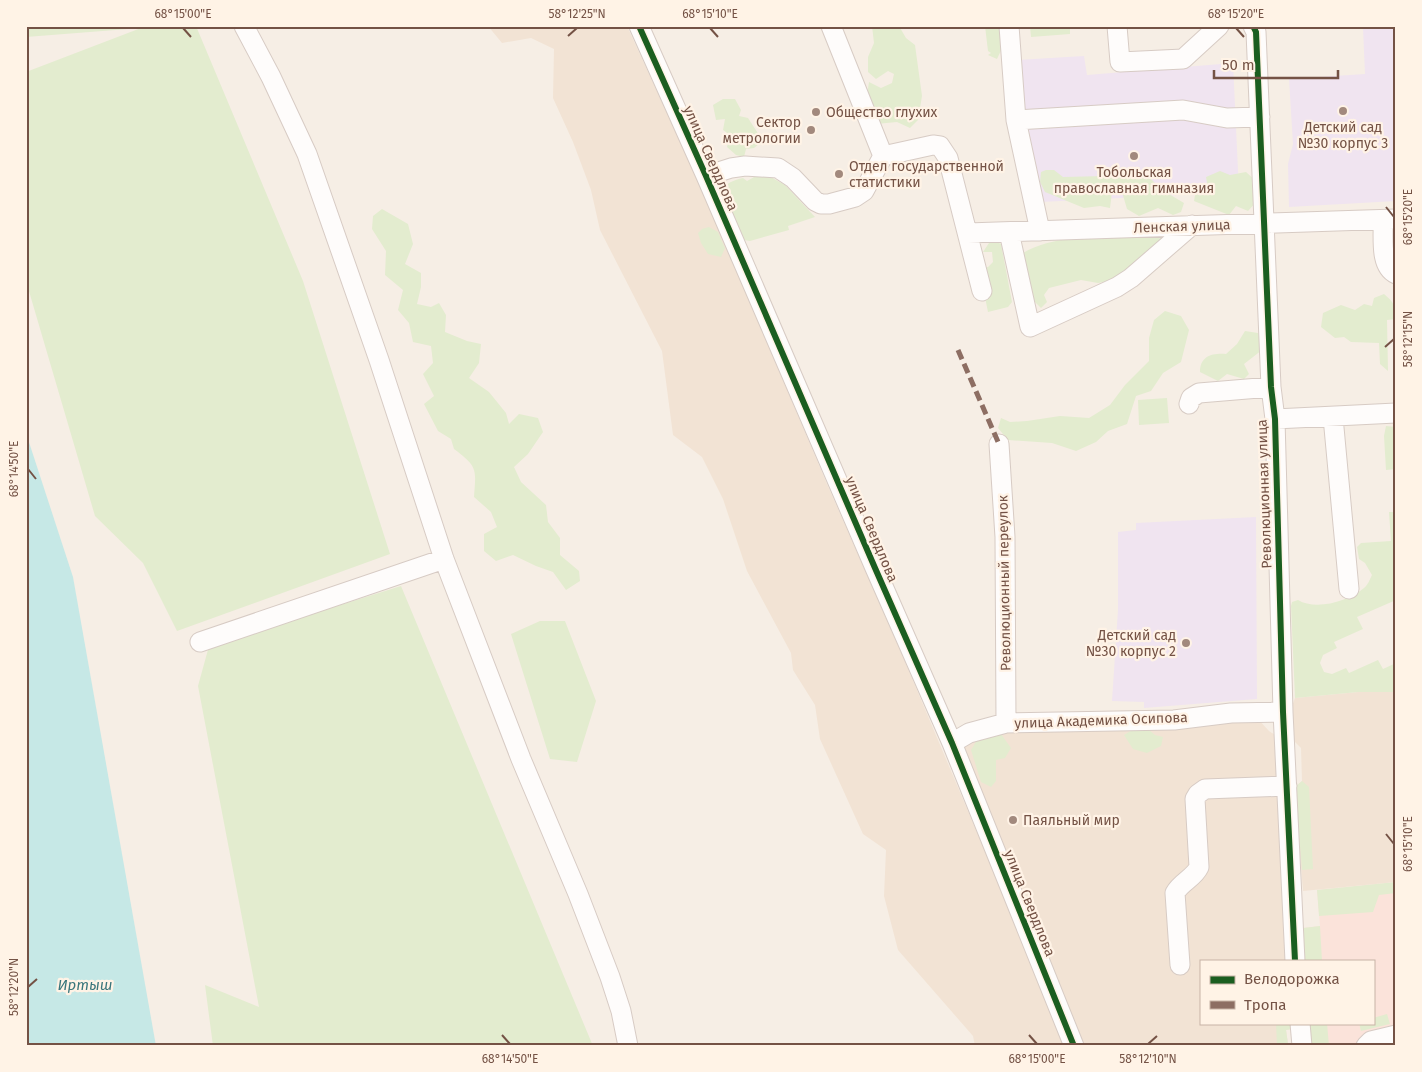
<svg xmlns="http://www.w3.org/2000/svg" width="1422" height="1072" viewBox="0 0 1422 1072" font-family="'Fira Sans',sans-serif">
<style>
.residential{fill:#f2e3d4}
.commercial{fill:#fbe3da}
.education{fill:#f0e4f0}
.green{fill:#e3eccf}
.water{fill:#c6e8e6}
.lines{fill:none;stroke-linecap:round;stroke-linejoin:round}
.minor-casing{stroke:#d7cbc4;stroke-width:21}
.minor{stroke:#fefcfb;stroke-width:19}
.quiet{stroke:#8d6e63;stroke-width:5;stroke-dasharray:10 5;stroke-linecap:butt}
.cycleway-casing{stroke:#fff3e6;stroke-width:9}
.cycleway{stroke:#1b5e20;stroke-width:6}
.ticks{fill:none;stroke:#745245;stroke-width:2}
.poi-dot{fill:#a2897d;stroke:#fff3e6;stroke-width:2}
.labels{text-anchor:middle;stroke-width:4.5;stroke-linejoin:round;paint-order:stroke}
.poi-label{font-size:14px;fill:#745245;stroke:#fff3e6;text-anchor:start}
.street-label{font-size:14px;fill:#745245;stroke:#fff3e6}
.water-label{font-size:15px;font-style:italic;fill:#39767c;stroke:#fff3e6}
.neatline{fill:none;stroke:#745245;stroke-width:2}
.ticks-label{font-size:12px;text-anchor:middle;fill:#745245}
</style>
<rect width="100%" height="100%" fill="#f6eee5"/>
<path class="residential" d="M488,26H627L707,201L827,484L903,657L1067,1046H975L973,1036L898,950L884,896L886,850L863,834L820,739L815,705L793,670L791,653L747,571L723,499L702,457L673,435L662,351L600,230L591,190L573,142L553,98L554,49L531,38L502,43Z
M1358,692H1396V882L1303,891L1295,787L1302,781L1301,748L1293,740L1291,709L1295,698Z
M1257,718L1269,731L1277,736L1291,961H1201V1023H1291L1292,1029L1286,1030L1288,1044L1293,1046H1081L963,749L967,740L1005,728Z"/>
<path class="commercial" d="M1396,882V1046H1309L1308,1023H1373V961H1305L1303,928L1320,926L1317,890Z"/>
<path class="education" d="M1396,26V201L1289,207L1288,164L1293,144L1289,79L1365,74L1363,28Z
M1084,56L1087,75L1233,63L1239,192L1041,202L1020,110L1017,60Z
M1256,517L1257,699L1144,708V702L1112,701L1118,610V532L1136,530V523Z"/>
<path class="green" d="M26,26H196L303,281L390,554L177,631L143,563L95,516L26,281V72L141,28L26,37Z
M872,26H899L906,38L915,45L922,96L918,120L910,128L897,122L876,124L867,95L869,82L881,88L892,83L894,74L888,71L876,79L868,72V57L874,43Z
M985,26H1000V31L1005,42L997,59L988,55L991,53L988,51Z
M1030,26H1070V34L1031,37Z
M723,99H735L741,110L739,116L748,118L763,141L754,148L746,149L744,157L736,155L727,147L730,135L723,130L725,119L716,120L713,105Z
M1046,170H1054L1063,177L1147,175L1162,190L1184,203L1181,212L1173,215L1158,208L1139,216L1127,209L1122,192H1112L1110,208L1100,206L1084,208L1045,192L1040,182L1041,172Z
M1220,171L1230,175L1246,172L1258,183L1257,201L1248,211L1236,206L1229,215L1194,201L1196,189H1208L1206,177Z
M767,175L785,185L815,217L788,226L789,230L750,241L744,240L720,191C726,183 734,180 743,178L747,181L756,176Z
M382,209L408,224L413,244L405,264L421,273V287L417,304L431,307L439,303L446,315L445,332L467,341L481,344L479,363L469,378L489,392L506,413L509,424L519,414L538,418L543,432L528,454L514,467L521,482L546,505L548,522L560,538V555L579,571L580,581L566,590L553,572L536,566L513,555L496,561L484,551V534L497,527L491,512L474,497C476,469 478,467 454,449L451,439L438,431L424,404L434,396L423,374L433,363L431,346L413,342L409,323L398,310L403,290L385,275L386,251L372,229L373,216Z
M709,227L718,232L725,248L721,257L708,254L701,243L698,233L702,229Z
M1126,234L1168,235L1118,279L1098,283L1081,280L1049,288L1044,295L1047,302L1041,308L1031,298L1023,253C1051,236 1094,237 1126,234Z
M997,242L1001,244L1012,302L1008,307L988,312L979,268L988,267L993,262L992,252H983L989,243Z
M1384,294C1394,302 1396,307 1396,319L1387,320L1388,371L1380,364L1379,343L1351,342L1344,337L1335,338L1321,327L1323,313L1341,305L1355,310L1364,304L1372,306L1374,298Z
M1165,311L1181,316L1189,330L1181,362L1163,373L1151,391L1136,396L1127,424L1108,431L1096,442L1076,451L1052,443L1008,440L998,428L1001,418L1010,422L1027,421L1060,416L1089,418L1110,405L1125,385L1149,361V338L1154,320Z
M1245,331L1258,333L1262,350L1244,364L1249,374L1244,379L1227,374L1218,381L1200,372C1200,356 1212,353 1226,354L1237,344Z
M1167,398L1169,423L1139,425L1138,400Z
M1386,426L1396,427V469L1386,470L1384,436Z
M1389,512H1396V600L1357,617L1363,629L1334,642L1337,648L1323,655L1320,663L1324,672L1332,674L1346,668L1349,673L1378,660L1383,669L1396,663V692H1358L1295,698L1291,606L1292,602L1298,600C1316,611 1349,601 1364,588C1368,585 1370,579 1372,575L1365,563L1359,559L1357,547L1361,543L1391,541Z
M401,586L593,1046H213L205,985L259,1007L198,686L209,646Z
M540,621H565L596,701L577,762L550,759L511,634Z
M1134,729H1148L1155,735L1163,737L1161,746L1147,753L1133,749L1124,735Z
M1001,734L1011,748L1005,758L996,760V781L991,787L981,782L971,750L977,740Z
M1302,781L1309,787L1313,869L1302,870L1295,787Z
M1396,882V893L1379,895L1373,912L1319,916L1317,890Z
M1320,926L1322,961H1305L1303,928Z
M1387,1014L1390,1024L1361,1031L1359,1023H1373V1018Z
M1276,1023H1291L1292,1029L1286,1030L1288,1044L1293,1046H1277Z
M1308,1023H1327L1329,1046H1309Z"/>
<path class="water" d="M26,433L73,577L156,1046H26Z"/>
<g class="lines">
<g class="minor-casing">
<path id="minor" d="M244,26L271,77L307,154L379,360L444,559L521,759L578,894L610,977L621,1011L628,1046
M639,26L706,176L875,568L952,743L1074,1046
M831,26L883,156
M1009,26L1016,120L1040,231
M1117,26L1120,62L1183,59L1219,26
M1253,26L1256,32L1271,387L1275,419L1283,712L1295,961
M1016,120L1183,110L1227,118L1260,117
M706,176L731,168L745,166L778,168L793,178L815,201L821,204H829L855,197L864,191L883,156L933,145L940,146L948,158L982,291
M1383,220C1384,236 1379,266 1396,274
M1009,232L1030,327L1117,287L1131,278L1192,225
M968,233L1396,219
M1189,404L1191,398L1199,393L1271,387
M1333,417L1349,589
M1275,419L1396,413
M999,444L1005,537L1006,723
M200,642L444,559
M952,743L969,733L1006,723L1174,720L1231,713L1283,712
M1180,965L1175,893C1181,882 1194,878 1199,867L1195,799L1198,794L1205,789L1287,786
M1300,1023L1302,1046
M1366,1046L1371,1041L1396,1035"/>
</g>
<use href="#minor" class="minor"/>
<path class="quiet" d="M958,350L999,444"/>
<g class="cycleway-casing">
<path id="cycleway" d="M639,26L706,176L875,568L952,743L1074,1046
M1253,26L1256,32L1271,387L1275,419L1283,712L1295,961"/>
</g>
<use href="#cycleway" class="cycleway"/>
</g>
<path class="ticks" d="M183,28L191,37M710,28L718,37M1236,28L1244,37M568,36L577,28M1386,207L1394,217M1385,347L1394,339M28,469L36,479M1386,834L1394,844M28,987L37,979M502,1035L510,1044M1029,1035L1037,1044M1148,1044L1157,1036"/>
<g class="poi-dot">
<circle cx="1343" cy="111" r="5"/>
<circle cx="816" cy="112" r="5"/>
<circle cx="811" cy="130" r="5"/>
<circle cx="1134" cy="156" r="5"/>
<circle cx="839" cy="174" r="5"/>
<circle cx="1186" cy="643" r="5"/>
<circle cx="1013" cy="820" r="5"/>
</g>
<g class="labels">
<g class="poi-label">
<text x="826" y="117">Общество глухих</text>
<text x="801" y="127" text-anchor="end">Сектор<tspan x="801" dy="16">метрологии</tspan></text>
<text x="1343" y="132" text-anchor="middle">Детский сад<tspan x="1343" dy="16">№30 корпус 3</tspan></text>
<text x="849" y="171">Отдел государственной<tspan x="849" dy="16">статистики</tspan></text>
<text x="1134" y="177" text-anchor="middle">Тобольская<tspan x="1134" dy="16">православная гимназия</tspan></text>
<text x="1176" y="640" text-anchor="end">Детский сад<tspan x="1176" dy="16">№30 корпус 2</tspan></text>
<text x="1023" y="825">Паяльный мир</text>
</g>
<g class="street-label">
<text transform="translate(711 158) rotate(66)" y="5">улица Свердлова</text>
<text transform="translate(1182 226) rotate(-2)" y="5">Ленская улица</text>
<text transform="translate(1264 494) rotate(-92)" y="5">Революционная улица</text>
<text transform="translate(872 529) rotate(67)" y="5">улица Свердлова</text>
<text transform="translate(1004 583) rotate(-91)" y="5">Революционный переулок</text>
<text transform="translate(1101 720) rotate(-2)" y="5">улица Академика Осипова</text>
<text transform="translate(1030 903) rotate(68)" y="5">улица Свердлова</text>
</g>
<g class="water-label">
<text x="85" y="990">Иртыш</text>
</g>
</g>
<rect width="1422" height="1072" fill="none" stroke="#fff3e6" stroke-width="55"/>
<rect x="1200" y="960" width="175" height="65" fill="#fff3e6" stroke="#c7b3a6"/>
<rect x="1210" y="976" width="25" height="8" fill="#1b5e20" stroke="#c7b3a6"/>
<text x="1244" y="984" font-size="15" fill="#745245">Велодорожка</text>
<rect x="1210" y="1001" width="25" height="8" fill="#8d6e63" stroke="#c7b3a6"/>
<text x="1244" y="1010" font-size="15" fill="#745245">Тропа</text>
<path d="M1214 70v8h124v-8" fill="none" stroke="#745245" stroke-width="2.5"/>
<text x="1222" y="70" font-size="15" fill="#745245" stroke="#fff3e6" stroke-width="4" paint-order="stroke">50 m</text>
<rect x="28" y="28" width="1366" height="1016" class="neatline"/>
<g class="ticks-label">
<text x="183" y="18">68°15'00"E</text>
<text x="577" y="18">58°12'25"N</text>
<text x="710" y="18">68°15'10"E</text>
<text x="1236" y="18">68°15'20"E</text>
<text transform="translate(1408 217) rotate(-90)" y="4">68°15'20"E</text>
<text transform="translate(1408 339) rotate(-90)" y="4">58°12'15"N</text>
<text transform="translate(14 469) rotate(-90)" y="4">68°14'50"E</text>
<text transform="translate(1408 844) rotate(-90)" y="4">68°15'10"E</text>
<text transform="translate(14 987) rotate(-90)" y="4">58°12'20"N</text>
<text x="510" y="1063">68°14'50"E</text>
<text x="1037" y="1063">68°15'00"E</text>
<text x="1148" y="1063">58°12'10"N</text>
</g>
</svg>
